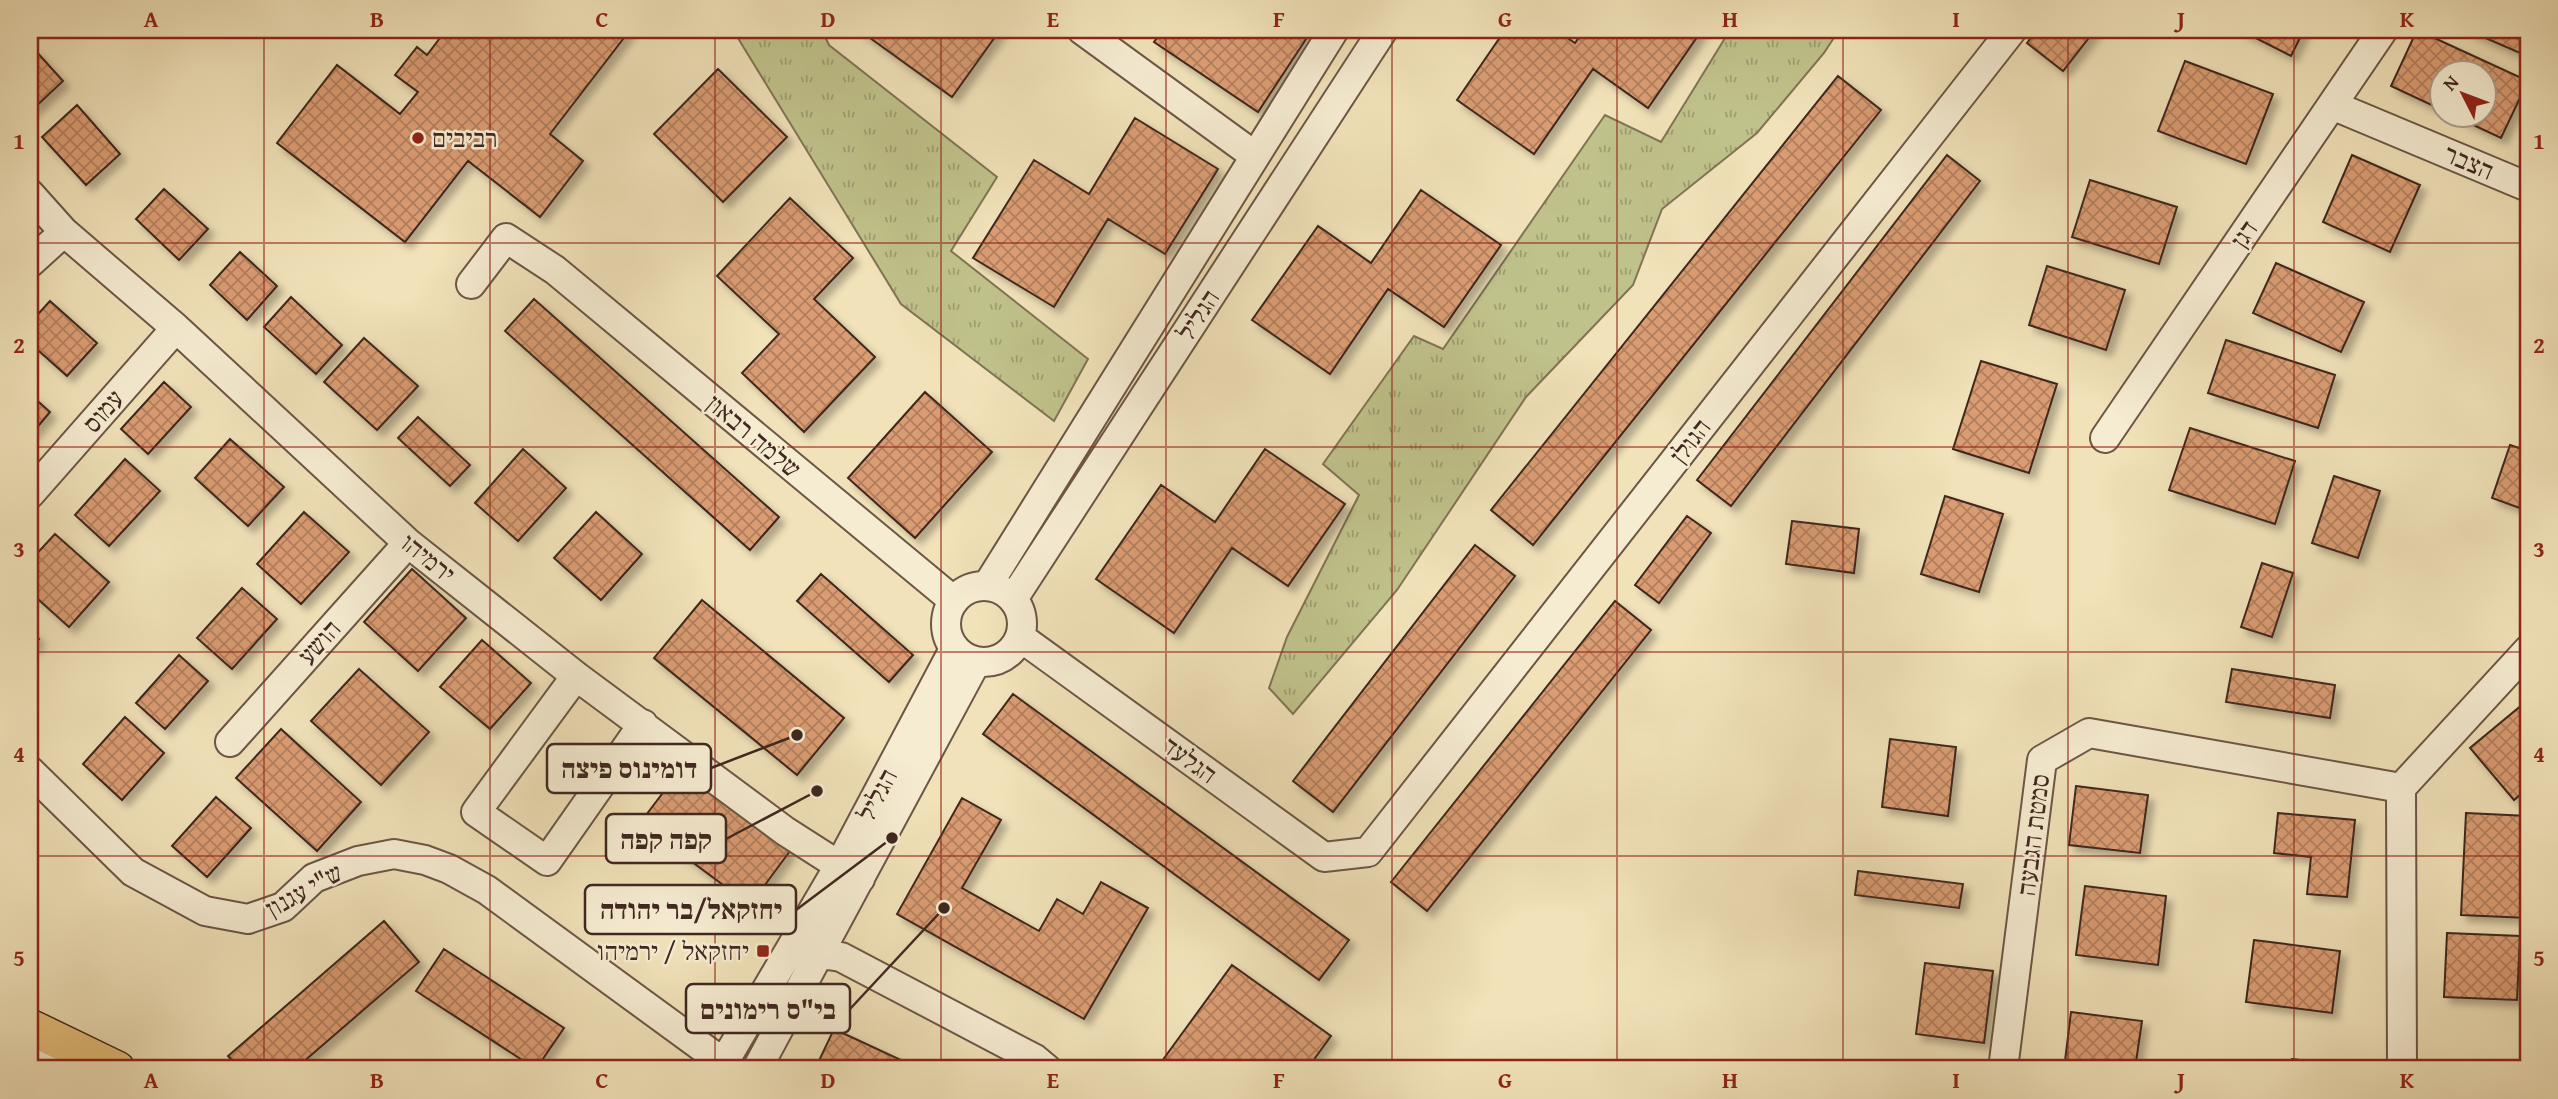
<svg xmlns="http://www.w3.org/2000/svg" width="2558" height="1099" viewBox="0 0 2558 1099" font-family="'Gentium Book Plus','Frank Ruhl Libre',serif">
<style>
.park{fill:url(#park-tufts);stroke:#807455;stroke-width:2}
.building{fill:url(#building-cross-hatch);stroke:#3f271f;stroke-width:2;filter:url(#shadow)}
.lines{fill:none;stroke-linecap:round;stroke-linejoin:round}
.minor-casing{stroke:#6c5646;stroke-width:32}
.major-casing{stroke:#3f271f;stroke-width:38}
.minor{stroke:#f6ecd2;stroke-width:28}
.major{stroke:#e8c17c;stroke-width:35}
.grid{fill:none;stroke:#8f2418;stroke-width:2;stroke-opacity:0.55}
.poi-dot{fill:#8f2418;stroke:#f6ecd2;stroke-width:2.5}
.labels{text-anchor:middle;stroke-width:5;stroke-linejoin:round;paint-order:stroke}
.poi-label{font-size:26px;fill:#3f271f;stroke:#f6ecd2;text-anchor:start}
.street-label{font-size:26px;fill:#3f271f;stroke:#f6ecd2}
.leader{fill:none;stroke:#3f271f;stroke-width:2.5}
.callout-dot{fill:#3f271f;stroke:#f6ecd2;stroke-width:2.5}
.callout{fill:#f6ecd2;stroke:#3f271f;stroke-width:2.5}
.callout-label{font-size:28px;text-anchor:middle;font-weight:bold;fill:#3f271f}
.neatline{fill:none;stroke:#8f2418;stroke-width:2.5}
.grid-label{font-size:23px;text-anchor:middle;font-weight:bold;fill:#8f2418}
</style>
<defs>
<pattern id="park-tufts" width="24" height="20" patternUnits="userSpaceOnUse" patternTransform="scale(1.75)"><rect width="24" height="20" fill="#c0c28b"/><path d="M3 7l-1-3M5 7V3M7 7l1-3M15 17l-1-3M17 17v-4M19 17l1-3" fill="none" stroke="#9d9e71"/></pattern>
<pattern id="building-cross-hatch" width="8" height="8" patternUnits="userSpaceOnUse" patternTransform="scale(1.75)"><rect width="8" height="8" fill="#da9c72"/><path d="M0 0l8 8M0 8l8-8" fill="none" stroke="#b27f5d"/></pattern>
<filter id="shadow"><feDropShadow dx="6" dy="6" stdDeviation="3.5" flood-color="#0004"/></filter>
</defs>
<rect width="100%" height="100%" fill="#f1e2b9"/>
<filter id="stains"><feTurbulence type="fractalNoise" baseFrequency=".00286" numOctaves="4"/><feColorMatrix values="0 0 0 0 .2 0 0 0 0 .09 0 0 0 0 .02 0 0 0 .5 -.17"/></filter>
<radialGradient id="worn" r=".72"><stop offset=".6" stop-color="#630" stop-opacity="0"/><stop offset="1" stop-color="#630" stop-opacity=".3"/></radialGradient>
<path class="park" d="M733,30H822L829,45L997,177L951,251L1088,359L1054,421L901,304Z
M1730,30H1839L1824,53L1757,133L1662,209L1633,285L1526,397L1397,590L1293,714L1269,688L1287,637L1359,495L1323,464L1414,336L1443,349L1605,115L1661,142Z"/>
<path class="building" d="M446,30H630L550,134L583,161L540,217L468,161L405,242L277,143L337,65L400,114L418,92L395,75L417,47L427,55Z
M859,30H1000L952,97Z
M1163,30H1312L1258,112L1154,42Z
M1505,30H1556L1575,43L1584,30H1702L1648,108L1593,69L1534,154L1457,100Z
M2037,30H2095L2063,71L2027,43Z
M2240,30H2304L2291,56Z
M2417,30L2528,81L2501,138L2454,116H2484V74H2442V110L2391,86Z
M2467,30H2528V54L2527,56Z
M34,49L63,81L30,112V53Z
M2185,61L2273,94L2246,164L2158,131Z
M718,69L787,137L723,202L654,134Z
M1838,76L1881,110L1533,545L1491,510Z
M77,105L120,154L86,185L42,137Z
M1135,118L1218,169L1165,254L1108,219L1054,307L973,258L1034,160L1089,194Z
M1947,155L1980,181L1731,506L1697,480Z
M2352,155L2420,185L2390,252L2323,222Z
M2090,180L2177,207L2159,264L2072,237Z
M164,189L208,229L179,260L136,219Z
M1421,190L1501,245L1444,327L1388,289L1330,374L1252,320L1318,226L1371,263Z
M790,198L853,258L814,299L875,357L804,432L742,373L779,334L717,276Z
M240,252L277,286L247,320L210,285Z
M2276,263L2364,302L2341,352L2253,313Z
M2047,266L2125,290L2106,350L2029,325Z
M291,297L342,345L316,374L264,327Z
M534,299L779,517L750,550L505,331Z
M50,301L97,343L67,376L30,343V323Z
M364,338L418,386L377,430L324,382Z
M2226,340L2335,375L2318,428L2208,393Z
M1981,361L2057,384L2029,473L1953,449Z
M164,382L191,407L148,454L121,429Z
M925,392L992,452L915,538L848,478Z
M30,394L50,412L30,436Z
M418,417L470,465L450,486L398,438Z
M2190,428L2295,461L2275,524L2169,490Z
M230,439L284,487L248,526L195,478Z
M2510,445L2528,451V511L2492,498Z
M523,449L566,488L518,541L475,503Z
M1265,449L1345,504L1288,586L1232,548L1174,633L1096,579L1161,485L1215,522Z
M125,459L160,491L109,546L75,515Z
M2334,476L2380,491L2358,558L2312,543Z
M1945,496L2003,514L1979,592L1921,574Z
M304,512L349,552L301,604L257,564Z
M596,512L642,554L601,600L554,558Z
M1687,516L1711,533L1659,603L1635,585Z
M1792,521L1859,529L1854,573L1786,564Z
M55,534L109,582L69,627L30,592V561Z
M1475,545L1515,576L1333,812L1293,781Z
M2262,563L2293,573L2272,637L2241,627Z
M412,569L466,618L418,671L364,622Z
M821,574L913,655L889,682L797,601Z
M242,588L277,619L232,669L197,638Z
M702,600L844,718L797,775L654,658Z
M1615,601L1651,630L1427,911L1391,882Z
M30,630L39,639L30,650Z
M482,640L531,683L490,729L440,687Z
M179,655L208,681L165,729L136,703Z
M359,669L429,732L381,785L311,721Z
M2232,669L2335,685L2330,718L2226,702Z
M1013,694L1349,940L1319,980L983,734Z
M2528,700V788L2514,800L2470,748Z
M125,717L164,753L122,800L83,764Z
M281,729L361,802L317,851L236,778Z
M1890,739L1956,747L1948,816L1882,807Z
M681,769L790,851L750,905L640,823Z
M2076,786L2148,795L2140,853L2069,845Z
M216,797L251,828L207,877L172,846Z
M962,798L1001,820L962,888L1039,931L1057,899L1083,914L1101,882L1148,908L1084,1019L897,914Z
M2278,813L2355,820L2347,897L2307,894L2311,857L2274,853Z
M2466,813L2528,816V918L2461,915Z
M1858,871L1963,884L1959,908L1855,895Z
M2085,886L2166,896L2158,965L2076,955Z
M384,921L419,962L295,1069H240L228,1056Z
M2447,933L2520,936L2517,1000L2444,997Z
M2254,940L2340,951L2332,1013L2246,1002Z
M444,949L564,1028L536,1069L416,991Z
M1925,963L1993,971L1984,1043L1916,1034Z
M1232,965L1331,1036L1307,1069H1173L1162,1061Z
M2071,1012L2142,1021L2135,1069H2064Z
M834,1029L903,1061L899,1069H815Z
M2292,1059L2357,1067V1069H2291Z
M1361,1061L1372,1069H1354Z"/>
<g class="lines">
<g class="minor-casing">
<path id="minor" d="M1082,30L1255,156
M2332,105L2528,187
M30,194L64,232L176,328L408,543L576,676L785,831L860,879
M30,263L64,232
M471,284L506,238L555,270L954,601
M2105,438L2383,30
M30,494L176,328
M987,586L1334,30
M946 624a38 38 0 1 1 76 0a38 38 0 1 1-76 0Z
M1013,599L1383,30
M1020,637L1324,857L1368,852L2012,30
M576,676L476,812L547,861L643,724
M230,742L408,543
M30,771L133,872L205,911L248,919L283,907L314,878L358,861L394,854L425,860L449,869L487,890L732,1069
M819,956L828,955L841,957L1035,1059L1047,1069
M42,1069L57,1040
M720,1069L839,866L954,649
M757,1069L976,662
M2003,1069L2042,760L2089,733L2401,788
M2402,1069L2401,788L2528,650"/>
</g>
<g class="major-casing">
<path id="major" d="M30,1027L117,1069"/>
</g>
<use href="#minor" class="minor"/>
<use href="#major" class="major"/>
</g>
<path class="grid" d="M264,30V1069M490,30V1069M715,30V1069M941,30V1069M1166,30V1069M1392,30V1069M1617,30V1069M1843,30V1069M2068,30V1069M2294,30V1069M30,243H2528M30,447H2528M30,652H2528M30,856H2528"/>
<g class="poi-dot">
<circle cx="418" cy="138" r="7"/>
<rect x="756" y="944" width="14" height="14" rx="3.5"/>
</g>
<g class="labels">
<g class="poi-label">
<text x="432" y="147">רביבים</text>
<text x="749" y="960" text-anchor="end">יחזקאל / ירמיהו</text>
</g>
<g class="street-label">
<text transform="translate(2469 162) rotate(23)" y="9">הצבר</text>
<text transform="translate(2244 234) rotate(-56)" y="9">דגן</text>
<text transform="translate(1198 315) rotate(-57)" y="9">הגליל</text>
<text transform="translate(103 411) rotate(-49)" y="9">עמוס</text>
<text transform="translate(754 436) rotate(40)" y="9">שלמה רבאון</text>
<text transform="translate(1690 441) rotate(-52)" y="9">הגולן</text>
<text transform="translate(428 558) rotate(39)" y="9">ירמיהו</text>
<text transform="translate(319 642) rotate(-48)" y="9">הושע</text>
<text transform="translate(1190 760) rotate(36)" y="9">הגלעד</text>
<text transform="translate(877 795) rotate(-62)" y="9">הגליל</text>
<text transform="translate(2033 835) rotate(-83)" y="9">סמטת הגבעה</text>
<text transform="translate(304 890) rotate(-29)" y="9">ש"י עגנון</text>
</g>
</g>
<path class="leader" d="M797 735L711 768M817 791L726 839M892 838L796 910M944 908L850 1009"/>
<g class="callout-dot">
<circle cx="797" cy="735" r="7"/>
<circle cx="817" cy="791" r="7"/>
<circle cx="892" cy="838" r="7"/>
<circle cx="944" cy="908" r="7"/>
</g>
<g class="callout">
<rect x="547" y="744" width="164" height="49" rx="7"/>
<rect x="606" y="814" width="120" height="49" rx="7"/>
<rect x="585" y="885" width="211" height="49" rx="7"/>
<rect x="686" y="984" width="164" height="49" rx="7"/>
</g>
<g class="callout-label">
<text x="629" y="778">דומינוס פיצה</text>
<text x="666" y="849">קפה קפה</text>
<text x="691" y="919">יחזקאל/בר יהודה</text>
<text x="768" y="1019">בי"ס רימונים</text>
</g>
<rect width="2558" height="1099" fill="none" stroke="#f1e2b9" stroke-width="77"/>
<g transform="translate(2463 94) rotate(312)"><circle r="33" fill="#f6ecd2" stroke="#ad9d8a" stroke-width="2"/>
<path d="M0-5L12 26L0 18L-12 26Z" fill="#8f2418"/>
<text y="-10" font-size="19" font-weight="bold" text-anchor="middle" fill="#3f271f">N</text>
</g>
<rect x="38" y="38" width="2482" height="1022" class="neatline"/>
<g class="grid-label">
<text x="151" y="27">A</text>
<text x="377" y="27">B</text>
<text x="602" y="27">C</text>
<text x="828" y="27">D</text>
<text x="1053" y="27">E</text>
<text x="1279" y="27">F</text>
<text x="1505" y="27">G</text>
<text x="1730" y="27">H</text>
<text x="1956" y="27">I</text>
<text x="2181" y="27">J</text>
<text x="2407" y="27">K</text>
<text x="19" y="149">1</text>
<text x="2539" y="149">1</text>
<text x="19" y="353">2</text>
<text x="2539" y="353">2</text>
<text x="19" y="557">3</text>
<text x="2539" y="557">3</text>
<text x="19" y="762">4</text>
<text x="2539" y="762">4</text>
<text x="19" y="966">5</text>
<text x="2539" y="966">5</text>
<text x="151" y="1088">A</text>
<text x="377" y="1088">B</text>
<text x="602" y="1088">C</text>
<text x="828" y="1088">D</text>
<text x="1053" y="1088">E</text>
<text x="1279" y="1088">F</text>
<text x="1505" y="1088">G</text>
<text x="1730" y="1088">H</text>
<text x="1956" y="1088">I</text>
<text x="2181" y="1088">J</text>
<text x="2407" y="1088">K</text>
</g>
<rect width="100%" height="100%" filter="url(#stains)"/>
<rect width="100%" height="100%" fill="url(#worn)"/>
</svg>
